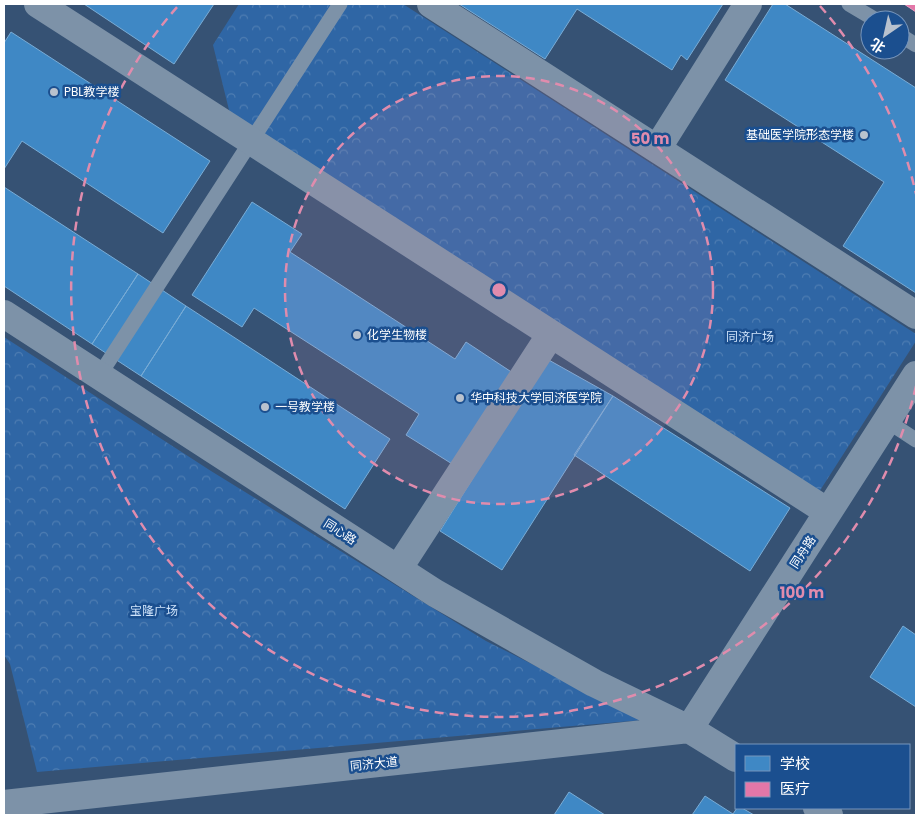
<svg xmlns="http://www.w3.org/2000/svg" width="920" height="819" viewBox="0 0 920 819" font-family="Poppins,'Noto Sans SC',sans-serif">
<style>
.park{fill:url(#park-crowns)}
.schools{fill:#3f88c5;stroke:#79acd6}
.health{fill:#e377a8;stroke:#eba0c2}
.lines{fill:none;stroke-linecap:round;stroke-linejoin:round}
.lane{stroke:#7d92a8;stroke-width:15}
.street{stroke:#7d92a8;stroke-width:28}
.ring{fill:none;stroke:#e08cad;stroke-width:2.5;stroke-dasharray:9 6}
.poi-dot{fill:#b9c2ce;stroke:#1b4f8f;stroke-width:2}
.labels{text-anchor:middle;stroke-width:5;stroke-linejoin:round;paint-order:stroke}
.poi-label{font-size:12px;fill:#fff;stroke:#1b4f8f;text-anchor:start}
.park-label{font-size:12px;fill:#cfe3fa;stroke:#1b4f8f}
.street-label{font-size:12px;fill:#fff;stroke:#1b4f8f}
.centre{fill:#e08cad;stroke:#1b4f8f;stroke-width:2.5}
.ring-label{font-size:15px;text-anchor:middle;font-weight:bold;fill:#e08cad;stroke:#1b4f8f;stroke-width:5;stroke-linejoin:round;paint-order:stroke}
</style>
<defs>
<pattern id="park-crowns" width="20" height="18" patternUnits="userSpaceOnUse" patternTransform="scale(1.25)"><rect width="20" height="18" fill="#2f66a5"/><path d="M2 6a3 3 0 1 1 6 0M12 15a3 3 0 1 1 6 0" fill="none" stroke="#4e7db2"/></pattern>
</defs>
<rect width="100%" height="100%" fill="#365274"/>
<path class="park" d="M239,4H403L916,334V341L819,492L230,114L213,45Z
M4,337L211,471L486,641L643,720L37,772L10,664L4,655Z"/>
<path class="schools" d="M84,4H214L174,64Z
M459,4H723L687,60L681,55L672,70L577,9L545,59Z
M773,4H785L916,88V293L843,246L884,182L725,80Z
M11,32L210,161L163,233L22,141L4,169V43Z
M4,187L138,274L92,344L4,286Z
M252,202L302,234L290,252L455,359L466,342L516,375L457,467L406,435L419,414L254,308L242,327L192,295Z
M138,274L186,306L141,376L92,344Z
M186,306L390,439L345,509L141,376Z
M547,359L613,396L502,570L440,531Z
M613,396L790,508L750,571L574,455Z
M903,626L916,635V707L870,677Z
M569,792L605,815H554Z
M705,796L733,814L737,808H742L754,815H692Z"/>
<path class="health" d="M904,4H916V12Z"/>
<g class="lines">
<path class="lane" d="M849,4L876,20
M900,35L916,45
M99,376L340,4
M887,421L916,440"/>
<path class="street" d="M38,4L828,512
M431,4L916,315
M657,149L748,4
M4,314L435,593L594,683L689,729L736,758
M398,569L551,334
M689,729L916,375
M4,804L689,729
M817,808L829,815"/>
</g>
<circle cx="499" cy="290" r="214" fill="#e08cad" fill-opacity=".12"/>
<g class="ring">
<circle cx="499" cy="290" r="214"/>
<path d="M916 386A428 428 0 1 1 178 6M820 6A428 428 0 0 1 916 194"/>
</g>
<g class="poi-dot">
<circle cx="54" cy="92" r="5"/>
<circle cx="864" cy="135" r="5"/>
<circle cx="357" cy="335" r="5"/>
<circle cx="460" cy="398" r="5"/>
<circle cx="265" cy="407" r="5"/>
</g>
<g class="labels">
<g class="poi-label">
<text x="64" y="96">PBL教学楼</text>
<text x="854" y="139" text-anchor="end">基础医学院形态学楼</text>
<text x="367" y="339">化学生物楼</text>
<text x="470" y="402">华中科技大学同济医学院</text>
<text x="275" y="411">一号教学楼</text>
</g>
<g class="park-label">
<text x="750" y="341">同济广场</text>
<text x="154" y="615">宝隆广场</text>
</g>
<g class="street-label">
<text transform="translate(340 532) rotate(33)" y="4">同心路</text>
<text transform="translate(803 552) rotate(-57)" y="4">同舟路</text>
<text transform="translate(374 764) rotate(-6)" y="4">同济大道</text>
</g>
</g>
<circle cx="499" cy="290" r="8" class="centre"/>
<g class="ring-label">
<text x="650" y="144">50 m</text>
<text x="802" y="598">100 m</text>
</g>
<rect width="920" height="819" fill="none" stroke="#ffffff" stroke-width="10"/>
<rect x="735" y="744" width="175" height="65" fill="#1b4f8f" stroke="#7695bc"/>
<rect x="745" y="756" width="25" height="15" fill="#3f88c5" stroke="#7695bc"/>
<text x="780" y="769" font-size="15" fill="#ffffff">学校</text>
<rect x="745" y="782" width="25" height="15" fill="#e377a8" stroke="#7695bc"/>
<text x="780" y="794" font-size="15" fill="#ffffff">医疗</text>
<g transform="translate(885 35) rotate(214)"><circle r="24" fill="#1b4f8f" stroke="#7695bc"/>
<path d="M0-4L9 19L0 12L-9 19Z" fill="#b9c2ce"/>
<text y="-8" font-size="14" font-weight="bold" text-anchor="middle" fill="#ffffff">北</text>
</g>
</svg>
